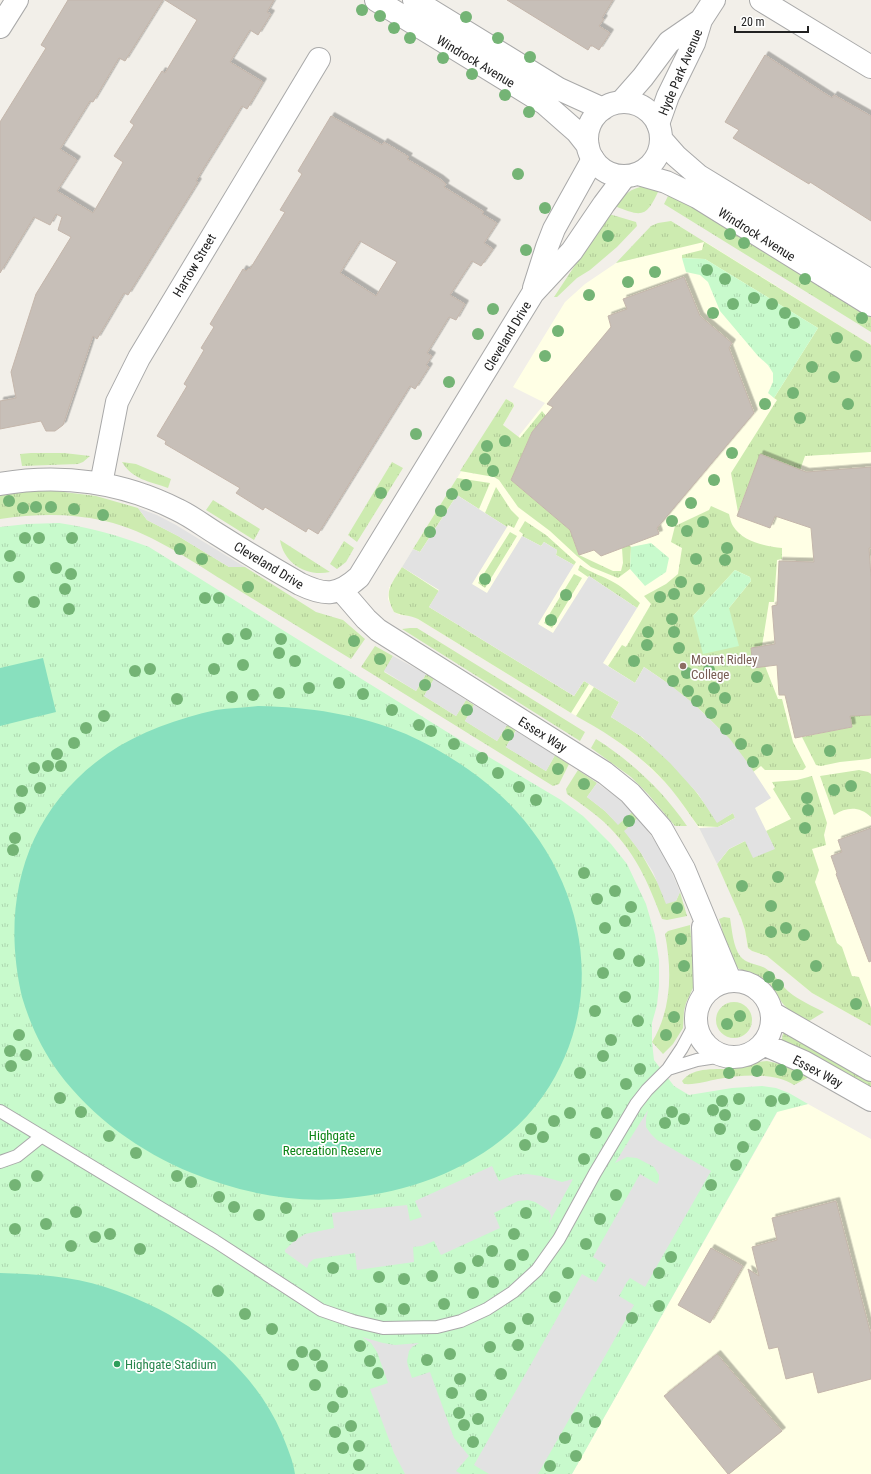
<svg xmlns="http://www.w3.org/2000/svg" width="871" height="1474" viewBox="0 0 871 1474" font-family="'Roboto Condensed',sans-serif">
<style>
.education{fill:#ffffe5}
.grass{fill:url(#grass-tufts);fill-rule:evenodd}
.park{fill:url(#park-tufts)}
.pitch{fill:#88e0be}
.parking{fill:#e2e2e2}
.building{fill:#c7bfb8;stroke:#c4b6ab;fill-rule:evenodd;filter:url(#shadow)}
.lines{fill:none;stroke-linecap:round;stroke-linejoin:round}
.service-casing{stroke:#a9a9a9;stroke-width:14}
.minor-casing{stroke:#a9a9a9;stroke-width:24}
.tertiary-casing{stroke:#a9a9a9;stroke-width:24}
.service{stroke:#fff;stroke-width:12}
.minor{stroke:#fff;stroke-width:22}
.tertiary{stroke:#fff;stroke-width:22}
.tree{fill:#74b475}
.education-dot{fill:#8d6e63;stroke:#fff;stroke-width:1.5}
.leisure-dot{fill:#2e9e5b;stroke:#fff;stroke-width:1.5}
.labels{text-anchor:middle;stroke-width:3.5;stroke-linejoin:round;paint-order:stroke}
.street-label{font-size:13px;fill:#222;stroke:#fff}
.education-label{font-size:13px;fill:#785e54;stroke:#fff;text-anchor:start}
.park-label{font-size:13px;fill:#0c8416;stroke:#fff}
.leisure-label{font-size:13px;fill:#27864d;stroke:#fff;text-anchor:start}
</style>
<defs>
<pattern id="grass-tufts" width="24" height="20" patternUnits="userSpaceOnUse"><rect width="24" height="20" fill="#cdebb0"/><path d="M3 7l-1-3M5 7V3M7 7l1-3M15 17l-1-3M17 17v-4M19 17l1-3" fill="none" stroke="#b0c997"/></pattern>
<pattern id="park-tufts" width="24" height="20" patternUnits="userSpaceOnUse"><rect width="24" height="20" fill="#c8facc"/><path d="M3 7l-1-3M5 7V3M7 7l1-3M15 17l-1-3M17 17v-4M19 17l1-3" fill="none" stroke="#acd6af"/></pattern>
<filter id="shadow"><feDropShadow dx="3.5" dy="-3.5" stdDeviation="0" flood-color="#0004"/></filter>
</defs>
<rect width="100%" height="100%" fill="#f2efe9"/>
<path class="education" d="M704,241L871,345V1026L812,993L767,956L752,951L748,948L745,930L741,918L723,876L699,828L671,788L640,758L602,730L571,713L418,619L413,616L400,615L394,612L388,599L389,588L506,399L513,403L514,406L503,425L518,437L545,403L513,387L565,302L585,284L616,263Z
M808,1104L871,1139V1474H572L778,1111Z"/>
<path class="grass" d="M645,186L660,188C647,215 645,219 615,206C623,195 631,188 645,186Z
M670,192L871,314V332L664,204Z
M609,214L636,222L637,226L617,247L590,270L577,278L557,297H554Z
M671,221L871,345V452L805,456L795,484L760,455L738,512L731,473L777,400L774,398L818,328L705,259L682,258V255L702,250L704,242L616,263L651,226L658,223Z
M506,399L513,403L514,406L503,425L520,438L542,411L546,416L532,432L511,480L570,530L579,555L613,571H621L623,563L622,548L629,545L631,547L630,569L618,578L591,567L577,556L550,531L518,507L499,480L494,477L460,471Z
M31,453H64L90,456L83,462L78,464L22,466L20,454Z
M122,462L136,464L171,479L168,488C149,481 133,480 122,462Z
M392,462L403,468L357,542L348,535Z
M457,478L490,483L479,509L457,495L420,552L413,549Z
M496,487L511,510L519,518L514,528L508,525L507,527L485,513Z
M48,490L96,496L138,508L147,520L178,536L229,567H245L316,612L343,620L365,639L351,659C308,633 266,607 224,581C187,558 148,531 105,521C70,513 35,514 0,519V493Z
M213,500L260,529L254,540L206,510Z
M711,506L729,514C730,518 731,523 733,526C743,542 765,546 782,548V559L777,560L774,602H769L762,646L751,648L753,668L765,666L778,699H782L793,742L806,767L803,770H765L761,766L753,772C726,729 686,695 644,667L635,683L608,666L622,645L626,647L651,604L644,596L666,584L678,574L682,548L671,542L675,526L709,510ZM735,570L750,577L751,581L729,608L693,616Z
M525,521L546,535L576,562L574,565L556,555L557,550L544,542L541,546L522,536L523,534L519,531Z
M510,532L517,536L485,588L478,583Z
M280,540L330,572C307,577 284,564 280,540Z
M344,541L354,548L346,562L337,569L330,564Z
M580,565C591,573 603,576 615,583C624,588 632,596 640,603L637,608L589,576L588,577L578,570Z
M402,567L439,591L429,607L574,696L584,681L589,684L571,713L418,619C410,615 402,616 394,612C383,591 391,585 402,567Z
M574,574L582,578L552,628L544,623Z
M410,628H417L585,732L580,741L402,629Z
M375,646L393,656L384,672L416,691L426,674L434,679L424,696L456,716L466,700L474,705L465,721L497,741L507,725L516,730L506,747L546,771L555,755L569,764L559,784L553,786L361,667Z
M594,687L619,702L611,717C624,725 637,733 649,743C675,764 700,794 717,822L733,813L735,818L718,827L698,826C689,814 681,801 671,789C645,758 611,735 576,716Z
M871,715V758L869,759L840,762L821,766L816,765L802,737L852,727L850,716Z
M596,739C632,762 663,791 687,826H675L648,794L631,777L591,748Z
M578,770L597,783L587,797L605,811L618,824L632,812L638,818L625,831L641,853L660,887L676,901L680,892L687,916L667,920L662,919C647,880 635,851 604,822C593,812 580,803 567,794L566,789Z
M859,770L868,772L871,774V817C859,806 847,807 834,815L820,776Z
M812,776L827,823L824,835L826,845L812,849L819,870L815,882L837,943L842,947L852,976L859,977L871,1008V1026L812,993L767,956L752,951L748,948L745,930L741,918L717,864L729,849L745,841L774,848L766,831L791,819L773,789L775,787L772,782L797,780Z
M724,917L730,918C732,930 733,946 740,956C746,964 757,964 765,968C775,974 781,985 789,992C799,1000 812,1006 824,1012L806,1023C798,1017 790,1012 784,1005C778,998 774,988 768,982C758,973 740,974 733,963C724,949 724,933 719,919Z
M690,925L695,977L693,988L686,1003L684,1011L683,1028L673,1044L663,1054L652,1042C672,1009 672,971 665,934L668,931Z
M716 1020a18 18 0 1 1 36 0a18 18 0 1 1-36 0Z
M784,1030L802,1043L871,1081V1088L807,1051L781,1042Z
M767,1061L785,1065L811,1076L794,1085C774,1072 741,1075 718,1079C707,1081 696,1085 684,1084L682,1081C695,1065 716,1071 734,1068C746,1066 755,1062 767,1061Z"/>
<path class="park" d="M682,258L705,259L818,328L774,398L768,393L773,382V373L768,365L758,356L720,311L708,282L700,275L686,272Z
M59,523C93,528 117,535 149,547L452,735L561,800L583,816L611,844L627,864L646,904L655,935L659,960V986L657,1005L652,1023V1042L654,1060L674,1086L689,1095L732,1088L762,1086L776,1088L789,1093L808,1104L777,1112L572,1474H0V527L27,524Z
M651,543L669,558L666,572L645,586L630,569L631,547Z
M735,570L750,577L751,581L729,608L739,646L703,654L693,616Z"/>
<path class="pitch" d="M43,658L56,712L0,726V668Z
M258,706C309,707 358,714 406,734C438,748 471,769 498,793C584,871 612,997 543,1096C499,1159 422,1191 348,1198C295,1204 241,1193 192,1173C140,1152 92,1117 59,1073C42,1050 30,1024 22,997C0,902 25,811 107,754C139,732 179,718 216,710C230,708 244,708 258,706Z
M0,1273C35,1274 71,1276 105,1287C180,1311 250,1360 282,1434C287,1447 293,1460 295,1474H0Z"/>
<path class="parking" d="M457,495L507,527L472,584L487,593L522,536L541,546L544,542L557,550L556,555L574,565L538,624L553,633L589,576L637,608L603,663L635,683L644,667L669,684L694,704L730,739L750,766L771,798L755,808L775,849L753,858L745,841L729,849L717,864L699,828L718,827L735,818L733,813L717,823L698,794L670,763L642,737L611,717L619,702L584,681L574,696L429,607L439,590L402,567L413,549L420,552Z
M138,508L157,515L176,525L245,567H229L178,536L147,520Z
M393,656L426,674L416,691L384,671Z
M434,679L466,700L456,716L424,696Z
M474,705L507,725L497,741L465,721Z
M516,731L555,755L546,771L506,747Z
M597,783L618,798L632,812L618,825L605,811L587,797Z
M638,818L657,844L666,859L680,892L676,901L666,904L653,872L641,853L624,831Z
M648,1110L646,1118V1127L651,1134L657,1140L711,1171L645,1287L630,1278L627,1282L619,1296L634,1305L538,1474H489L474,1465L582,1274L596,1282L606,1265L593,1257L640,1174L657,1184L659,1180V1175L654,1167L637,1158L627,1157L615,1163Z
M492,1166L499,1181L515,1175L527,1174L541,1176L562,1182L573,1179L549,1223L551,1216L549,1211L543,1207L535,1202L528,1200L518,1201L494,1213L500,1228L441,1255L434,1241L422,1246L413,1247L414,1262L357,1270L355,1253L314,1259L309,1263L307,1268L285,1252V1250L294,1241L305,1234L334,1228L332,1213L407,1205L410,1221L422,1217L415,1201Z
M362,1337L383,1343L395,1345L419,1343L412,1347L409,1351L407,1361L408,1366L412,1378L430,1372L454,1438L469,1456L456,1471L461,1474H405L394,1453L370,1389L388,1383L377,1352L371,1343Z"/>
<path class="building" d="M68,0H163L125,61L119,58L93,102L90,101L60,149L77,160L57,191L93,213L122,164L123,162L114,156L134,125L130,122L162,71L165,73L197,20L165,0H274L267,12L271,14L258,35L250,30L230,62L263,82L247,109L242,106L202,171L196,181L198,182L128,295L124,293L97,339L93,336L63,425L55,431H46L41,421L0,429V401L16,398L11,372L36,294L71,237L58,230L62,217L56,214L50,225L34,217L0,273V122L46,48L41,45Z
M507,0H613L602,18L604,19L599,26L610,33L599,50L591,45L588,50Z
M765,55L832,98L834,95L871,116V221L810,182L809,184L733,138L739,130L725,122Z
M331,116L382,145L384,142L409,157L407,159L440,179L446,184L444,187L484,212L482,214L497,223L484,243L493,249L481,266L472,261L450,295L465,304L456,320L449,317L427,353L432,356L426,365L429,367L415,389L410,386L318,534L308,528L306,532L265,507L263,510L236,493L240,488L165,444L166,441L157,436L187,386L184,384L204,350L201,348L214,327L210,324L243,269L246,271L249,268L250,269L285,212L280,210L302,174L298,171ZM360,241L397,262L376,296L340,273Z
M684,277L700,316L732,343L729,348L754,413L657,528L659,534L601,556L594,550L579,555L570,530L511,480L532,432L553,407L547,404L611,327L608,316L627,309L623,299Z
M760,454L806,472L871,467V548H869L871,577V715L850,716L852,727L795,738L785,695H779L777,665L753,668L751,648L775,644L772,606L777,605L779,561L814,562L811,528L775,516L770,528L737,516Z
M871,828V961L869,962L836,874L837,873L831,856L842,852L838,840Z
M836,1201L871,1335V1379L818,1393L813,1372L786,1379L778,1347L769,1349L748,1269L759,1276L752,1247L777,1240L772,1218Z
M711,1248L743,1266L710,1323L678,1305Z
M717,1354L782,1431L729,1474H728L664,1396Z"/>
<g class="lines">
<g class="service-casing">
<path id="service" d="M668,1069L697,1060L723,1056
M0,1111L215,1241L321,1310L353,1321L383,1328L437,1327L461,1321L487,1309L513,1292L537,1270L559,1239L595,1173L636,1104L647,1090L668,1069L682,1048L696,1022
M0,1162L17,1156L42,1136"/>
</g>
<g class="minor-casing">
<path id="minor" d="M761,0L871,67
M0,27L17,0
M621,102L643,77L669,42L701,20
M658,124L668,96L694,43L701,20L714,0
M534,288L547,247L554,229L593,159
M0,484C61,473 123,482 178,510C191,516 204,526 217,534C244,551 272,568 300,584C325,596 338,596 359,577L533,293L572,251L604,204L625,176
M101,484L117,402L139,358L319,59
M341,590L366,619L378,630L605,773L630,793L661,828L684,869L730,980
M703,927L705,994
M696 1019a38 38 0 1 1 76 0a38 38 0 1 1-76 0Z
M772,1013L871,1070
M763,1044L804,1062L871,1100"/>
</g>
<g class="tertiary-casing">
<path id="tertiary" d="M376,0L544,103L577,132L588,146
M414,0L559,89L603,109
M587 139a37 37 0 1 1 74 0a37 37 0 1 1-74 0Z
M661,139L676,156L699,176L871,281
M638,174L666,182L697,197L871,305"/>
</g>
<use href="#service" class="service"/>
<use href="#minor" class="minor"/>
<use href="#tertiary" class="tertiary"/>
</g>
<g class="tree">
<circle cx="362" cy="10" r="6"/>
<circle cx="380" cy="16" r="6"/>
<circle cx="466" cy="17" r="6"/>
<circle cx="394" cy="28" r="6"/>
<circle cx="410" cy="38" r="6"/>
<circle cx="498" cy="38" r="6"/>
<circle cx="530" cy="57" r="6"/>
<circle cx="443" cy="58" r="6"/>
<circle cx="472" cy="74" r="6"/>
<circle cx="505" cy="95" r="6"/>
<circle cx="529" cy="112" r="6"/>
<circle cx="518" cy="174" r="6"/>
<circle cx="545" cy="208" r="6"/>
<circle cx="730" cy="234" r="6"/>
<circle cx="608" cy="236" r="6"/>
<circle cx="744" cy="243" r="6"/>
<circle cx="526" cy="250" r="6"/>
<circle cx="707" cy="270" r="6"/>
<circle cx="655" cy="272" r="6"/>
<circle cx="725" cy="279" r="6"/>
<circle cx="805" cy="279" r="6"/>
<circle cx="628" cy="282" r="6"/>
<circle cx="589" cy="295" r="6"/>
<circle cx="754" cy="298" r="6"/>
<circle cx="733" cy="304" r="6"/>
<circle cx="772" cy="304" r="6"/>
<circle cx="493" cy="309" r="6"/>
<circle cx="713" cy="313" r="6"/>
<circle cx="785" cy="313" r="6"/>
<circle cx="862" cy="318" r="6"/>
<circle cx="794" cy="323" r="6"/>
<circle cx="558" cy="331" r="6"/>
<circle cx="478" cy="334" r="6"/>
<circle cx="837" cy="338" r="6"/>
<circle cx="545" cy="356" r="6"/>
<circle cx="856" cy="356" r="6"/>
<circle cx="812" cy="367" r="6"/>
<circle cx="834" cy="377" r="6"/>
<circle cx="449" cy="382" r="6"/>
<circle cx="793" cy="393" r="6"/>
<circle cx="765" cy="404" r="6"/>
<circle cx="848" cy="404" r="6"/>
<circle cx="800" cy="418" r="6"/>
<circle cx="416" cy="434" r="6"/>
<circle cx="505" cy="441" r="6"/>
<circle cx="487" cy="446" r="6"/>
<circle cx="732" cy="453" r="6"/>
<circle cx="485" cy="459" r="6"/>
<circle cx="493" cy="471" r="6"/>
<circle cx="714" cy="480" r="6"/>
<circle cx="466" cy="485" r="6"/>
<circle cx="381" cy="493" r="6"/>
<circle cx="452" cy="494" r="6"/>
<circle cx="9" cy="501" r="6"/>
<circle cx="691" cy="503" r="6"/>
<circle cx="36" cy="507" r="6"/>
<circle cx="51" cy="507" r="6"/>
<circle cx="23" cy="508" r="6"/>
<circle cx="74" cy="509" r="6"/>
<circle cx="441" cy="511" r="6"/>
<circle cx="103" cy="515" r="6"/>
<circle cx="672" cy="521" r="6"/>
<circle cx="703" cy="522" r="6"/>
<circle cx="687" cy="531" r="6"/>
<circle cx="430" cy="532" r="6"/>
<circle cx="25" cy="538" r="6"/>
<circle cx="39" cy="538" r="6"/>
<circle cx="72" cy="538" r="6"/>
<circle cx="727" cy="548" r="6"/>
<circle cx="180" cy="549" r="6"/>
<circle cx="10" cy="556" r="6"/>
<circle cx="202" cy="559" r="6"/>
<circle cx="696" cy="559" r="6"/>
<circle cx="725" cy="560" r="6"/>
<circle cx="56" cy="568" r="6"/>
<circle cx="71" cy="574" r="6"/>
<circle cx="19" cy="577" r="6"/>
<circle cx="485" cy="579" r="6"/>
<circle cx="681" cy="582" r="6"/>
<circle cx="248" cy="587" r="6"/>
<circle cx="65" cy="589" r="6"/>
<circle cx="699" cy="589" r="6"/>
<circle cx="674" cy="594" r="6"/>
<circle cx="566" cy="595" r="6"/>
<circle cx="660" cy="597" r="6"/>
<circle cx="205" cy="598" r="6"/>
<circle cx="219" cy="598" r="6"/>
<circle cx="34" cy="602" r="6"/>
<circle cx="69" cy="609" r="6"/>
<circle cx="672" cy="619" r="6"/>
<circle cx="551" cy="620" r="6"/>
<circle cx="648" cy="632" r="6"/>
<circle cx="674" cy="632" r="6"/>
<circle cx="246" cy="634" r="6"/>
<circle cx="228" cy="639" r="6"/>
<circle cx="281" cy="639" r="6"/>
<circle cx="354" cy="641" r="6"/>
<circle cx="647" cy="645" r="6"/>
<circle cx="679" cy="648" r="6"/>
<circle cx="279" cy="653" r="6"/>
<circle cx="380" cy="659" r="6"/>
<circle cx="295" cy="661" r="6"/>
<circle cx="634" cy="661" r="6"/>
<circle cx="243" cy="665" r="6"/>
<circle cx="150" cy="669" r="6"/>
<circle cx="214" cy="669" r="6"/>
<circle cx="709" cy="670" r="6"/>
<circle cx="135" cy="671" r="6"/>
<circle cx="687" cy="673" r="6"/>
<circle cx="757" cy="677" r="6"/>
<circle cx="673" cy="681" r="6"/>
<circle cx="339" cy="683" r="6"/>
<circle cx="425" cy="685" r="6"/>
<circle cx="309" cy="688" r="6"/>
<circle cx="714" cy="688" r="6"/>
<circle cx="688" cy="691" r="6"/>
<circle cx="279" cy="693" r="6"/>
<circle cx="363" cy="694" r="6"/>
<circle cx="253" cy="695" r="6"/>
<circle cx="232" cy="697" r="6"/>
<circle cx="725" cy="698" r="6"/>
<circle cx="177" cy="699" r="6"/>
<circle cx="697" cy="701" r="6"/>
<circle cx="392" cy="710" r="6"/>
<circle cx="467" cy="710" r="6"/>
<circle cx="711" cy="713" r="6"/>
<circle cx="104" cy="716" r="6"/>
<circle cx="419" cy="725" r="6"/>
<circle cx="86" cy="728" r="6"/>
<circle cx="726" cy="729" r="6"/>
<circle cx="431" cy="731" r="6"/>
<circle cx="508" cy="735" r="6"/>
<circle cx="74" cy="743" r="6"/>
<circle cx="454" cy="744" r="6"/>
<circle cx="741" cy="744" r="6"/>
<circle cx="767" cy="750" r="6"/>
<circle cx="830" cy="751" r="6"/>
<circle cx="57" cy="754" r="6"/>
<circle cx="482" cy="758" r="6"/>
<circle cx="753" cy="762" r="6"/>
<circle cx="48" cy="766" r="6"/>
<circle cx="61" cy="766" r="6"/>
<circle cx="34" cy="768" r="6"/>
<circle cx="558" cy="769" r="6"/>
<circle cx="498" cy="773" r="6"/>
<circle cx="584" cy="784" r="6"/>
<circle cx="851" cy="786" r="6"/>
<circle cx="519" cy="787" r="6"/>
<circle cx="40" cy="788" r="6"/>
<circle cx="834" cy="790" r="6"/>
<circle cx="22" cy="791" r="6"/>
<circle cx="807" cy="798" r="6"/>
<circle cx="536" cy="800" r="6"/>
<circle cx="20" cy="808" r="6"/>
<circle cx="808" cy="810" r="6"/>
<circle cx="629" cy="821" r="6"/>
<circle cx="805" cy="828" r="6"/>
<circle cx="15" cy="838" r="6"/>
<circle cx="13" cy="850" r="6"/>
<circle cx="584" cy="873" r="6"/>
<circle cx="778" cy="877" r="6"/>
<circle cx="742" cy="886" r="6"/>
<circle cx="615" cy="891" r="6"/>
<circle cx="597" cy="899" r="6"/>
<circle cx="771" cy="906" r="6"/>
<circle cx="631" cy="907" r="6"/>
<circle cx="677" cy="908" r="6"/>
<circle cx="625" cy="921" r="6"/>
<circle cx="605" cy="928" r="6"/>
<circle cx="786" cy="928" r="6"/>
<circle cx="771" cy="932" r="6"/>
<circle cx="804" cy="935" r="6"/>
<circle cx="681" cy="939" r="6"/>
<circle cx="619" cy="954" r="6"/>
<circle cx="639" cy="961" r="6"/>
<circle cx="684" cy="966" r="6"/>
<circle cx="816" cy="966" r="6"/>
<circle cx="603" cy="973" r="6"/>
<circle cx="769" cy="977" r="6"/>
<circle cx="778" cy="985" r="6"/>
<circle cx="625" cy="997" r="6"/>
<circle cx="856" cy="1004" r="6"/>
<circle cx="595" cy="1011" r="6"/>
<circle cx="740" cy="1016" r="6"/>
<circle cx="674" cy="1017" r="6"/>
<circle cx="638" cy="1021" r="6"/>
<circle cx="727" cy="1024" r="6"/>
<circle cx="19" cy="1035" r="6"/>
<circle cx="666" cy="1035" r="6"/>
<circle cx="611" cy="1040" r="6"/>
<circle cx="10" cy="1051" r="6"/>
<circle cx="26" cy="1055" r="6"/>
<circle cx="603" cy="1056" r="6"/>
<circle cx="11" cy="1066" r="6"/>
<circle cx="640" cy="1069" r="6"/>
<circle cx="781" cy="1070" r="6"/>
<circle cx="757" cy="1071" r="6"/>
<circle cx="580" cy="1073" r="6"/>
<circle cx="729" cy="1073" r="6"/>
<circle cx="797" cy="1075" r="6"/>
<circle cx="626" cy="1084" r="6"/>
<circle cx="60" cy="1098" r="6"/>
<circle cx="739" cy="1099" r="6"/>
<circle cx="784" cy="1099" r="6"/>
<circle cx="722" cy="1101" r="6"/>
<circle cx="771" cy="1101" r="6"/>
<circle cx="713" cy="1110" r="6"/>
<circle cx="81" cy="1112" r="6"/>
<circle cx="672" cy="1112" r="6"/>
<circle cx="570" cy="1113" r="6"/>
<circle cx="607" cy="1113" r="6"/>
<circle cx="725" cy="1115" r="6"/>
<circle cx="684" cy="1119" r="6"/>
<circle cx="554" cy="1121" r="6"/>
<circle cx="665" cy="1123" r="6"/>
<circle cx="755" cy="1125" r="6"/>
<circle cx="531" cy="1129" r="6"/>
<circle cx="720" cy="1129" r="6"/>
<circle cx="596" cy="1133" r="6"/>
<circle cx="109" cy="1136" r="6"/>
<circle cx="543" cy="1137" r="6"/>
<circle cx="525" cy="1145" r="6"/>
<circle cx="743" cy="1147" r="6"/>
<circle cx="136" cy="1153" r="6"/>
<circle cx="584" cy="1159" r="6"/>
<circle cx="736" cy="1165" r="6"/>
<circle cx="37" cy="1176" r="6"/>
<circle cx="177" cy="1176" r="6"/>
<circle cx="191" cy="1182" r="6"/>
<circle cx="15" cy="1185" r="6"/>
<circle cx="711" cy="1185" r="6"/>
<circle cx="616" cy="1195" r="6"/>
<circle cx="219" cy="1197" r="6"/>
<circle cx="234" cy="1207" r="6"/>
<circle cx="286" cy="1208" r="6"/>
<circle cx="76" cy="1212" r="6"/>
<circle cx="526" cy="1213" r="6"/>
<circle cx="259" cy="1215" r="6"/>
<circle cx="600" cy="1219" r="6"/>
<circle cx="46" cy="1224" r="6"/>
<circle cx="15" cy="1229" r="6"/>
<circle cx="110" cy="1234" r="6"/>
<circle cx="514" cy="1234" r="6"/>
<circle cx="292" cy="1236" r="6"/>
<circle cx="95" cy="1237" r="6"/>
<circle cx="586" cy="1244" r="6"/>
<circle cx="71" cy="1246" r="6"/>
<circle cx="140" cy="1249" r="6"/>
<circle cx="492" cy="1251" r="6"/>
<circle cx="523" cy="1255" r="6"/>
<circle cx="671" cy="1257" r="6"/>
<circle cx="478" cy="1261" r="6"/>
<circle cx="510" cy="1265" r="6"/>
<circle cx="333" cy="1268" r="6"/>
<circle cx="460" cy="1268" r="6"/>
<circle cx="568" cy="1273" r="6"/>
<circle cx="659" cy="1273" r="6"/>
<circle cx="432" cy="1276" r="6"/>
<circle cx="379" cy="1277" r="6"/>
<circle cx="404" cy="1279" r="6"/>
<circle cx="493" cy="1282" r="6"/>
<circle cx="218" cy="1291" r="6"/>
<circle cx="473" cy="1293" r="6"/>
<circle cx="555" cy="1297" r="6"/>
<circle cx="444" cy="1304" r="6"/>
<circle cx="659" cy="1306" r="6"/>
<circle cx="381" cy="1309" r="6"/>
<circle cx="404" cy="1309" r="6"/>
<circle cx="245" cy="1314" r="6"/>
<circle cx="632" cy="1318" r="6"/>
<circle cx="528" cy="1319" r="6"/>
<circle cx="510" cy="1328" r="6"/>
<circle cx="272" cy="1329" r="6"/>
<circle cx="518" cy="1345" r="6"/>
<circle cx="360" cy="1346" r="6"/>
<circle cx="490" cy="1347" r="6"/>
<circle cx="302" cy="1352" r="6"/>
<circle cx="450" cy="1354" r="6"/>
<circle cx="315" cy="1355" r="6"/>
<circle cx="427" cy="1360" r="6"/>
<circle cx="370" cy="1361" r="6"/>
<circle cx="293" cy="1365" r="6"/>
<circle cx="322" cy="1366" r="6"/>
<circle cx="378" cy="1373" r="6"/>
<circle cx="501" cy="1374" r="6"/>
<circle cx="460" cy="1379" r="6"/>
<circle cx="315" cy="1385" r="6"/>
<circle cx="342" cy="1392" r="6"/>
<circle cx="452" cy="1393" r="6"/>
<circle cx="481" cy="1395" r="6"/>
<circle cx="333" cy="1407" r="6"/>
<circle cx="459" cy="1413" r="6"/>
<circle cx="577" cy="1418" r="6"/>
<circle cx="478" cy="1419" r="6"/>
<circle cx="595" cy="1422" r="6"/>
<circle cx="464" cy="1425" r="6"/>
<circle cx="351" cy="1426" r="6"/>
<circle cx="335" cy="1432" r="6"/>
<circle cx="565" cy="1438" r="6"/>
<circle cx="473" cy="1442" r="6"/>
<circle cx="359" cy="1446" r="6"/>
<circle cx="343" cy="1448" r="6"/>
<circle cx="576" cy="1456" r="6"/>
<circle cx="359" cy="1465" r="6"/>
<circle cx="550" cy="1466" r="6"/>
</g>
<circle class="education-dot" cx="683" cy="666" r="4"/>
<circle class="leisure-dot" cx="117" cy="1364" r="4"/>
<g class="labels">
<g class="street-label">
<text transform="translate(476 61) rotate(31)" y="5">Windrock Avenue</text>
<text transform="translate(680 72) rotate(-67)" y="5">Hyde Park Avenue</text>
<text transform="translate(757 234) rotate(32)" y="5">Windrock Avenue</text>
<text transform="translate(194 265) rotate(-59)" y="5">Hartow Street</text>
<text transform="translate(507 336) rotate(-59)" y="5">Cleveland Drive</text>
<text transform="translate(269 565) rotate(31)" y="5">Cleveland Drive</text>
<text transform="translate(543 734) rotate(32)" y="5">Essex Way</text>
<text transform="translate(818 1071) rotate(28)" y="5">Essex Way</text>
</g>
<g class="education-label">
<text x="691" y="664">Mount Ridley<tspan x="691" dy="15">College</tspan></text>
</g>
<g class="park-label">
<text x="332" y="1140">Highgate<tspan x="332" dy="15">Recreation Reserve</tspan></text>
</g>
<g class="leisure-label">
<text x="125" y="1369">Highgate Stadium</text>
</g>
</g>
<path d="M735 26v6h73v-6" fill="none" stroke="#222222" stroke-width="2"/>
<text x="741" y="26" font-size="12" fill="#222222" stroke="#ffffff" stroke-width="3" paint-order="stroke">20 m</text>
</svg>
